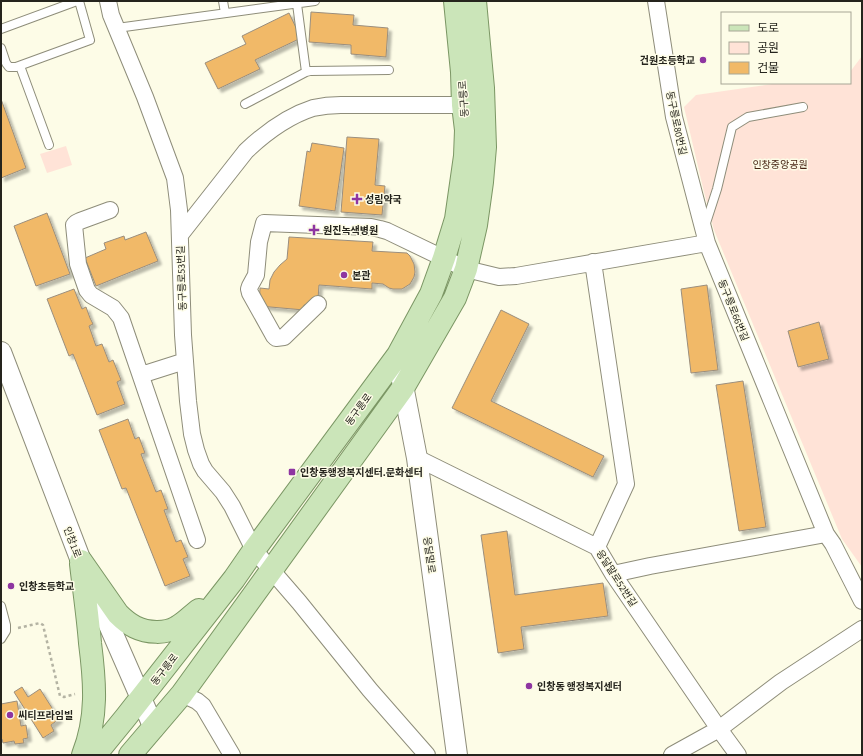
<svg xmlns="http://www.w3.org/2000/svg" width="863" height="756" viewBox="0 0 863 756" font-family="'Source Sans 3','Noto Sans KR',sans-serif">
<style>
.green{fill:#ffe3d7}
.building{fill:#f1b967;stroke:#9a8e7e;filter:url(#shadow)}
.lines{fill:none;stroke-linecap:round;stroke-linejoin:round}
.service-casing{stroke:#8e8d7a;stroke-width:10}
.minor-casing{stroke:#8e8d7a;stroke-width:18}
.tertiary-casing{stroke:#8e8d7a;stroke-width:22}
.primary-casing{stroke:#7b9664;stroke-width:24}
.path{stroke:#b4b3a3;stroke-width:2.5;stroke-dasharray:3 3;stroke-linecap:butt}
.service{stroke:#fff;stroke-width:8}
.minor{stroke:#fff;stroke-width:16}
.tertiary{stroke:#fff;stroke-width:20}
.primary{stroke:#cbe5b9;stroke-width:22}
.poi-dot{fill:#8e35a1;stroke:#fdfce7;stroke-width:1.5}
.labels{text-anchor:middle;stroke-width:3;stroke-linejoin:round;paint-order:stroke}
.poi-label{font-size:10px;font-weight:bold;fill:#25241d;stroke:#fdfce7;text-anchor:start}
.street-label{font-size:10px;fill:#25241d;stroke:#fdfce7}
.park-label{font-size:10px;fill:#462312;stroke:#fdfce7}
</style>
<defs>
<filter id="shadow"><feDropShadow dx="3.5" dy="3.5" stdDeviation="1" flood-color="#0004"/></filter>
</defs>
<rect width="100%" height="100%" fill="#fdfce7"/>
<path class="green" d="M862,56V567L842,539L714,230L704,192L684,107L696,95L779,83H850V72Z
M66,146L72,165L47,173L40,154Z"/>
<path class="building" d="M311,12L354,15L353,25L388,28L386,57L351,54V45L309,42Z
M289,13L301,38L255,60L260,69L218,89L205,63L246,44L242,36Z
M1,99L26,168L1,178Z
M347,137L379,139L375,185L385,186L382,215L341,212Z
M312,143L344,148L335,211L299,206L307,151L310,152Z
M47,213L70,274L36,286L14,226Z
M146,232L158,261L96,286L85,258L106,249L104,243L124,236L125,240Z
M289,237L373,242L372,251L407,253L410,256L414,264L415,272L414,277L410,284L402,289H393L389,288L383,284L372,283V289L319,285L318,299L313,306L304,305V310L259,306L260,288L269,289L270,280L274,272L280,265L287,259Z
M707,285L718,370L691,373L681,289Z
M74,289L82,309L86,307L90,318L93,324L89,326L96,346L102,344L109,362L113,360L121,380L117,382L125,404L97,415L73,354L69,356L47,299Z
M501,310L529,324L491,401L604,456L593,477L452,408Z
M819,322L829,359L798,367L788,331Z
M743,381L766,527L739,531L716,385Z
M128,419L135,439L139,437L145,453L141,454L156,492L161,490L168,509L164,510L176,542L181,540L188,557L183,559L190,576L165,586L126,488L122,489L99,430Z
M507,531L515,595L603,583L608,616L521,627L524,649L498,653L481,535Z
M22,687L28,697L40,689L59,719L51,725L54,731L43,738L14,692Z
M17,701L21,726L26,725L28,738L23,739L24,743L15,744L14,741L3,743L2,739L1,740V704Z"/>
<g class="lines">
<g class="service-casing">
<path id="service" d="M223,1L225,13
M297,4L306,72
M117,28L315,1
M1,29L77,1
M1,48L6,63L9,67H16L90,40L79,1
M20,66L49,145
M245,104L306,72L310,71L389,70
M705,226L717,189L732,127L748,117L803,107
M1,606L6,625V631L1,639"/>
</g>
<g class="minor-casing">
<path id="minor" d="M108,1L111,15L145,97L175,178L179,210L183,335L188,401L192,434L196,450L201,464L205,471L223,492L232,506L254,550L299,602L370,690L427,755
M656,1L674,117L707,243
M110,210L80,221L76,223L74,225L78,264L87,290L91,295L113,308L121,318L197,540
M180,235L246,151C265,133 288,116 313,108C322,106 331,105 341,105H463
M593,262L626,484L597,547
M318,304L284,337L276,338L274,336L250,293L249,289L250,286L256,275L259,242L264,223L371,227L380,229L387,231L466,269L499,277L516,276L707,243L826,534L833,544L862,601
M141,375L185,361
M417,458L597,547L613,574L719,729L738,755
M613,574L650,566L826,534
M182,694L197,701L203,706L232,755
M672,755L719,729L781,682L862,629"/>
</g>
<g class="tertiary-casing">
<path id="tertiary" d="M1,352L81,561L154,728
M401,375L417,458L457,755"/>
</g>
<g class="primary-casing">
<path id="primary" d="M81,561L118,614C123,619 129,624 135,627C147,633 166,634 177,627C185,623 192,615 199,610
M81,564C84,590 88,617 90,643C95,682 98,717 83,755
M95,755L126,717L234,579L254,550L398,355L431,294L444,258L456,219L465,156L466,130L463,105L462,72L455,1
M130,755L182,694L403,388L455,298L466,269L476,225L482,182L485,147L483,88L475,1"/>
</g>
<path class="path" d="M18,628L40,623L43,625L60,696L64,697L75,694"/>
<use href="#service" class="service"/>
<use href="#minor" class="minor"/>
<use href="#tertiary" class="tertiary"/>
<use href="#primary" class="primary"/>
</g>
<g class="poi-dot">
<circle cx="703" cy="60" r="4"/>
<path d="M355 193h4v4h4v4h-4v4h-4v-4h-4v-4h4z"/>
<path d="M312 224h4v4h4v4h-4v4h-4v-4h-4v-4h4z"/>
<circle cx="344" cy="275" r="4"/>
<rect x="288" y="468" width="8" height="8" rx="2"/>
<circle cx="11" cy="586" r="4"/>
<circle cx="529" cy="686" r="4"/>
<circle cx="10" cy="715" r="4"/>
</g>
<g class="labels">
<g class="poi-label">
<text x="695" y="64" text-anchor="end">건원초등학교</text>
<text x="365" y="203">성림약국</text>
<text x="323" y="234">원진녹색병원</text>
<text x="352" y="279">본관</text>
<text x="300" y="476">인창동행정복지센터.문화센터</text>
<text x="19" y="590">인창초등학교</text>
<text x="537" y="690">인창동 행정복지센터</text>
<text x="18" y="719">씨티프라임빌</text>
</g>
<g class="street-label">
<text transform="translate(463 99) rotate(-94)" y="4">동구릉로</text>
<text transform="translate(677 123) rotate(78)" y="4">동구릉로80번길</text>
<text transform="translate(181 278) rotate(-92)" y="4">동구릉로53번길</text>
<text transform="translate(734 310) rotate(68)" y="4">동구릉로66번길</text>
<text transform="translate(358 409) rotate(-54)" y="4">동구릉로</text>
<text transform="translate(73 542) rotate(69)" y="4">인창1로</text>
<text transform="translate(430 555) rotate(82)" y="4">응달말로</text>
<text transform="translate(617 578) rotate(57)" y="4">응달말로52번길</text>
<text transform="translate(164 669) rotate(-52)" y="4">동구릉로</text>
</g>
<g class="park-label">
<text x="780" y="168">인창중앙공원</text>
</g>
</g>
<rect width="863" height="756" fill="none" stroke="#25241d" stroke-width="4"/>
<rect x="721" y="12" width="130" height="72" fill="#fdfce7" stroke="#a7a696"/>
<rect x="729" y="25" width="20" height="6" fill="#cbe5b9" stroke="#a7a696"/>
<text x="757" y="32" font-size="12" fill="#25241d">도로</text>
<rect x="729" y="42" width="20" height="12" fill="#ffe3d7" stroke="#a7a696"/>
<text x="757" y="52" font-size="12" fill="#25241d">공원</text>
<rect x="729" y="62" width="20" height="12" fill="#f1b967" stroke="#a7a696"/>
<text x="757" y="72" font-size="12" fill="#25241d">건물</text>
</svg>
